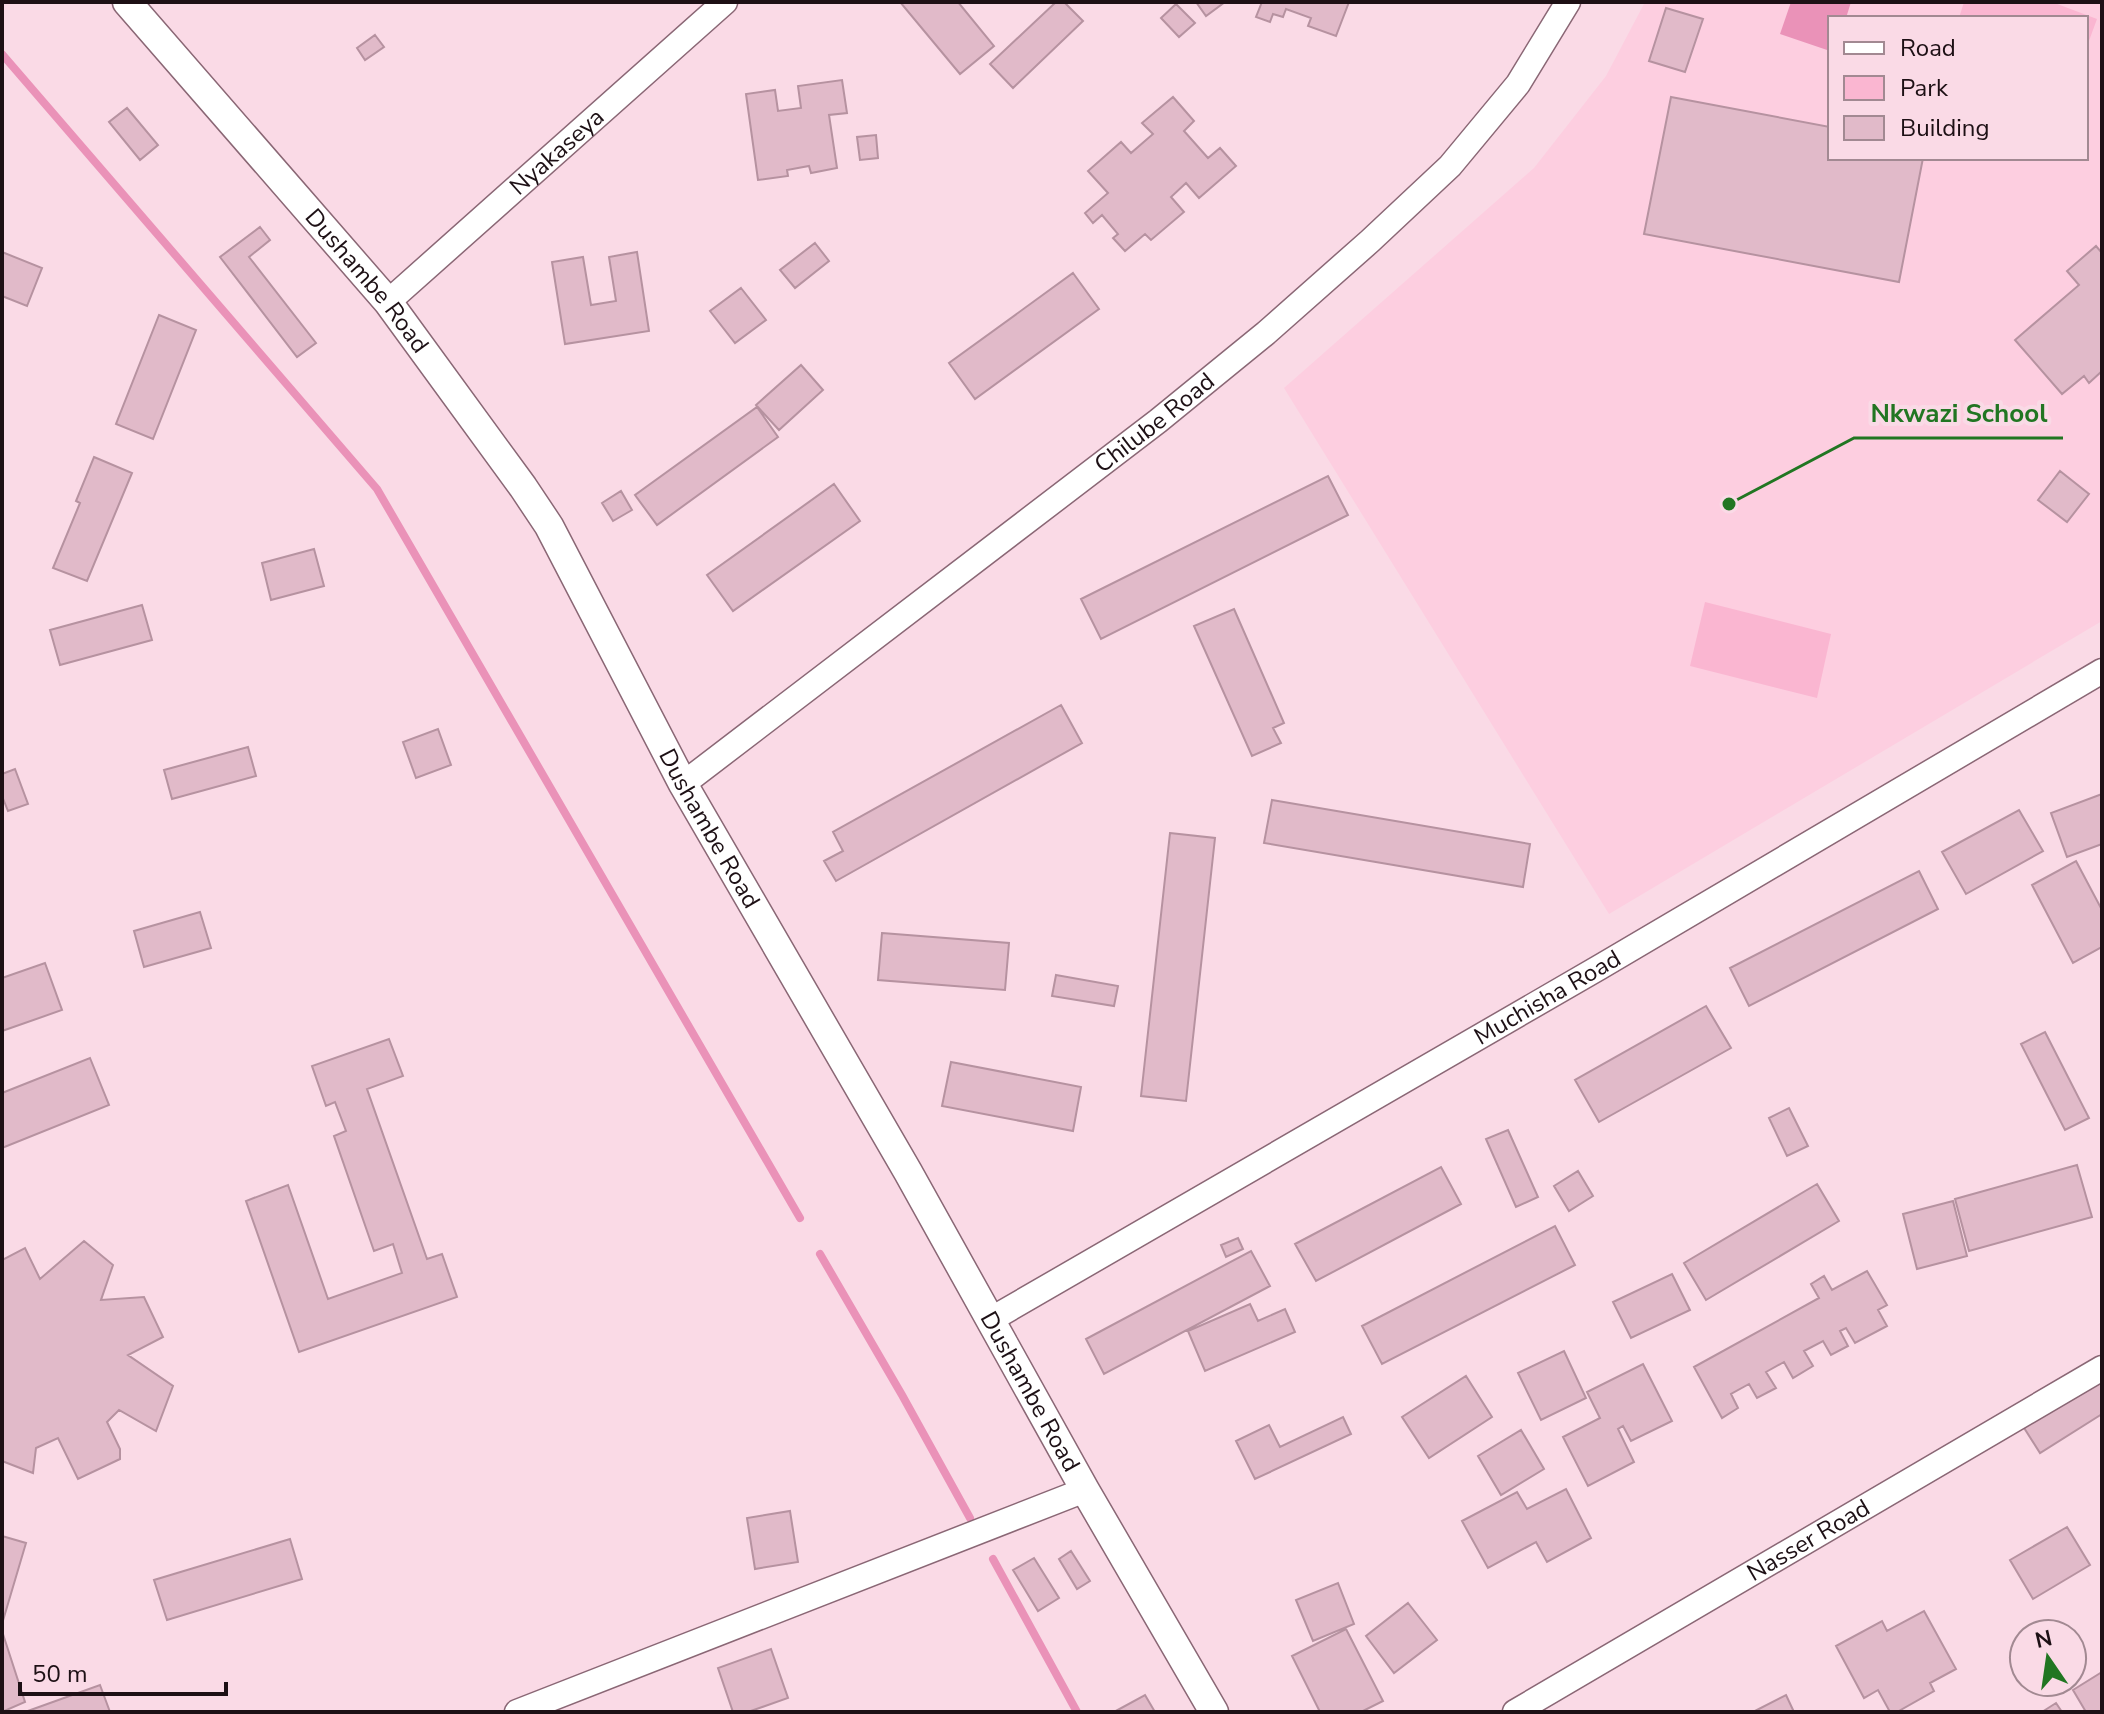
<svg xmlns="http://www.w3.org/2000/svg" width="2104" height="1714" viewBox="0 0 2104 1714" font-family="'Nunito Sans',sans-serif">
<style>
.built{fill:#fdcee0;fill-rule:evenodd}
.green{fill:#fab6d1}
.water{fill:#ea92b8}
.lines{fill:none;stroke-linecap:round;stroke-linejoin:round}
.stream{stroke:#ea92b8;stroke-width:8}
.building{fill:#e1bac9;stroke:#b692a0;stroke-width:2}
.minor-casing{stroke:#8a6775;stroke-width:27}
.tertiary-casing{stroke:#8a6775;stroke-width:31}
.minor{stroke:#fff;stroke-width:24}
.tertiary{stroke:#fff;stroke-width:28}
.labels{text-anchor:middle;stroke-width:8;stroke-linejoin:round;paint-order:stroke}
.street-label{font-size:24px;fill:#1d1015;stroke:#fadae6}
.leader{fill:none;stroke:#217622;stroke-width:3}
.callout-dot{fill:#217622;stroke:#fadae6;stroke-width:3}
.callout-label{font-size:26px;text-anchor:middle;font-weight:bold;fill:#217622;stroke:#fadae6;stroke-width:8;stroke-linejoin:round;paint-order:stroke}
</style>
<rect width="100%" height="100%" fill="#fadae6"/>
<path class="built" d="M1645,2H2102V621L1609,914L1284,388L1534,168L1606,76ZM1830,18H2086V158H1830Z"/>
<path class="green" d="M1964,2H2052L2097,19L2086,49V18H1959Z
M1705,602L1831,634L1817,698L1690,666Z"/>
<path class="water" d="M1791,2H1851L1846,18H1830V51L1780,34Z"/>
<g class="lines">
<path class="stream" d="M2,54L377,489L800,1218
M820,1254L902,1395L970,1518
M993,1559L1077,1712"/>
</g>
<path class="building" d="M900,2H958L994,46L960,74Z
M1056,2H1064L1083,21L1013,88L990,64Z
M1196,2H1225L1206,16Z
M1262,2H1349L1336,36L1308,26L1311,18L1286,9L1283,17L1273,14L1270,22L1256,17Z
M1176,4L1195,23L1179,37L1161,18Z
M1666,8L1703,19L1685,72L1649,61Z
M375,35L384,47L365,60L357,48Z
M842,80L847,113L829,115L837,168L811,173L809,166L787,170L788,176L758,180L746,94L775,90L778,111L801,108L798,86Z
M1173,97L1194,121L1184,131L1208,158L1220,148L1236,166L1199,198L1186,183L1171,197L1184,212L1151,240L1145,234L1125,251L1113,238L1118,234L1102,215L1093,223L1085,213L1108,193L1088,171L1121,142L1131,153L1153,134L1142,123Z
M1671,97L1830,127V158H1923L1899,282L1644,234Z
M127,108L158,145L140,160L109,122Z
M876,135L878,158L860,160L857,137Z
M260,227L270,240L249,257L316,343L297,357L220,257Z
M815,243L829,261L795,288L780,270Z
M2096,246L2102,253V371L2089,383L2084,376L2062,394L2015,340L2079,285L2067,271Z
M2,252L42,268L27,306L2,296Z
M637,252L649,331L565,344L552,262L583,257L591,305L616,301L609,257Z
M1073,273L1099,309L975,399L949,363Z
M741,288L766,320L735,343L710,311Z
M159,315L196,330L153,439L116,424Z
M801,365L823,390L779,430L756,405Z
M757,407L778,437L657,525L635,495Z
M94,457L132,473L87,581L53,568L80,503L76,501Z
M2060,471L2089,494L2067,522L2038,500Z
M1328,476L1348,515L1101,639L1081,599Z
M834,484L860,521L733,611L707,575Z
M621,491L632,510L613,521L602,503Z
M314,549L324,586L271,600L262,563Z
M142,605L152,640L60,665L50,630Z
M1234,609L1284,723L1273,728L1281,743L1252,756L1194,626Z
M1061,705L1082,743L836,881L824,861L843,851L833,832Z
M438,729L451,765L416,778L403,742Z
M248,747L256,776L172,799L164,770Z
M15,769L28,804L8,811L2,796V774Z
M2102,794V844L2067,857L2051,813Z
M1272,800L1530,844L1523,887L1264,843Z
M2019,810L2043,851L1966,894L1942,852Z
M1170,833L1215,838L1186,1101L1141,1096Z
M2076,861L2102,910V947L2073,963L2032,885Z
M1919,871L1938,909L1749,1006L1730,968Z
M200,912L211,948L144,967L134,931Z
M882,933L1009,943L1005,990L878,980Z
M45,963L62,1010L2,1031V978Z
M1056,975L1118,986L1114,1006L1052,996Z
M1706,1006L1731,1048L1599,1122L1575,1080Z
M2045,1032L2089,1118L2065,1130L2021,1044Z
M389,1039L403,1076L367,1089L427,1259L442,1254L457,1297L299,1352L246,1201L288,1185L328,1299L402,1273L393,1244L374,1251L334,1136L346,1131L335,1102L326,1106L312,1066Z
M90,1058L109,1105L2,1148V1093Z
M951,1062L1081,1087L1073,1131L942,1106Z
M1789,1108L1808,1146L1787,1156L1769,1118Z
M1508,1130L1538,1197L1516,1207L1486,1139Z
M2077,1165L2092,1217L1969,1251L1955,1199Z
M1441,1167L1461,1204L1316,1281L1295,1244Z
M1578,1171L1593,1196L1569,1211L1554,1186Z
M1817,1184L1839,1221L1706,1300L1684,1263Z
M1953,1201L1967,1256L1917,1269L1903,1214Z
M1555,1226L1575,1265L1382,1364L1362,1326Z
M1238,1238L1243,1249L1226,1257L1221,1245Z
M84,1241L113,1265L101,1300L144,1297L163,1337L128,1355L173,1386L156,1431L119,1410L107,1422L120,1449V1459L78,1479L58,1438L36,1448L33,1473L2,1461V1260L25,1248L40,1279Z
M1251,1251L1270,1286L1104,1374L1086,1339Z
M1867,1271L1887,1305L1878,1310L1887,1326L1855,1343L1846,1328L1840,1331L1848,1346L1831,1355L1823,1341L1804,1351L1813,1366L1793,1378L1784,1362L1766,1372L1776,1388L1757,1398L1749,1384L1731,1394L1738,1408L1722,1418L1694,1367L1819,1298L1811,1284L1824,1276L1832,1290Z
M1672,1274L1690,1310L1631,1338L1613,1302Z
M1250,1304L1258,1321L1285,1309L1295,1332L1205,1371L1188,1331Z
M1564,1351L1586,1398L1541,1420L1518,1373Z
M1643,1364L1672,1421L1631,1441L1623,1426L1618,1429L1634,1462L1588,1486L1563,1437L1600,1418L1587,1392Z
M2102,1374V1414L2040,1453L2021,1423Z
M1466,1376L1492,1417L1429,1458L1402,1417Z
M1343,1417L1351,1434L1255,1479L1236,1441L1269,1425L1280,1447Z
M1521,1430L1544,1469L1501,1495L1478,1456Z
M1566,1489L1591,1538L1547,1562L1536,1542L1488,1568L1462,1521L1517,1492L1527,1509Z
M790,1511L798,1562L755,1569L747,1518Z
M2067,1527L2090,1565L2033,1599L2010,1560Z
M2,1536L26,1543L2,1624Z
M290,1539L302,1579L167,1620L154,1580Z
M1071,1551L1090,1581L1077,1589L1059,1559Z
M1034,1558L1059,1598L1038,1611L1013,1570Z
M1338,1583L1354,1624L1313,1641L1296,1600Z
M1408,1603L1437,1640L1394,1673L1366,1636Z
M1924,1611L1956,1669L1930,1683L1934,1691L1897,1712H1890L1878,1690L1864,1698L1836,1646L1882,1621L1887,1631Z
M1346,1629L1383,1701L1361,1712H1320L1292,1656Z
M2,1631L25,1702L2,1712Z
M771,1649L788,1698L748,1712H733L718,1668Z
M2102,1672V1712H2086L2073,1690Z
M100,1685L110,1712H25Z
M1145,1695L1155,1712H1114Z
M1786,1695L1794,1712H1753Z
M2056,1703L2062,1712H2042Z"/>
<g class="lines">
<g class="minor-casing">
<g id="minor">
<path id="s1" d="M388,302L725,2"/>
<path id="s2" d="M683,784L1158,421L1266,333L1370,241L1450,166L1518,84L1568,2"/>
<path id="s3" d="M990,1320L1600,967L2102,671"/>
<path d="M517,1712L1085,1490"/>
<path id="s4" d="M1515,1712L2102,1368"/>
</g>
</g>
<g class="tertiary-casing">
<g id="tertiary">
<path id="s5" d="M127,2L388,302L523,487L549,526L683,784L908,1172L1085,1490L1214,1712"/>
</g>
</g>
<use href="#minor" class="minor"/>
<use href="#tertiary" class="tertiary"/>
</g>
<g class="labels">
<g class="street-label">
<text dy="8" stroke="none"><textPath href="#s1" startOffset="226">Nyakaseya</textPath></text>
<text dy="8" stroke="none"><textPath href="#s5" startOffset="368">Dushambe Road</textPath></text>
<text dy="8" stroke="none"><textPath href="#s2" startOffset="594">Chilube Road</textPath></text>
<text dy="8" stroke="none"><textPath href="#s5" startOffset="1016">Dushambe Road</textPath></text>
<text dy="8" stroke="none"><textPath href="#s3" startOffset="644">Muchisha Road</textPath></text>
<text dy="8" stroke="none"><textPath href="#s5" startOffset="1664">Dushambe Road</textPath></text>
<text dy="8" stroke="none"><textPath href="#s4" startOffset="340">Nasser Road</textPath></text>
</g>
</g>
<path class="leader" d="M1729 504L1854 438H2063"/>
<circle class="callout-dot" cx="1729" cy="504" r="8"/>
<g class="callout-label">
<text x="1959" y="422">Nkwazi School</text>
</g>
<rect width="2104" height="1714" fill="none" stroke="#1d1015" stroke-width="8"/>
<rect x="1828" y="16" width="260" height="144" fill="#fadae6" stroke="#a28992" stroke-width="2"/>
<rect x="1844" y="42" width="40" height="12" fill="#ffffff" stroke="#a28992" stroke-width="2"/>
<text x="1900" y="56" font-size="24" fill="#1d1015">Road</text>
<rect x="1844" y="76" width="40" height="24" fill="#fab6d1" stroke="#a28992" stroke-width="2"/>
<text x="1900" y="96" font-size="24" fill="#1d1015">Park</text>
<rect x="1844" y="116" width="40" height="24" fill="#e1bac9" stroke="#a28992" stroke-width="2"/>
<text x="1900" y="136" font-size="24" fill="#1d1015">Building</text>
<g transform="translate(2048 1658) rotate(347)"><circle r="38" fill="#fadae6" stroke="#a28992" stroke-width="2"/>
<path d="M0-6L14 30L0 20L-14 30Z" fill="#217622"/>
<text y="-12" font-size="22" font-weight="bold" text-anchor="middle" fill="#1d1015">N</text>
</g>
<path d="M20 1682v12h206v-12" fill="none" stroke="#1d1015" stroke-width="4"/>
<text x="32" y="1682" font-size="24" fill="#1d1015" stroke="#fadae6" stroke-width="6" paint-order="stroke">50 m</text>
</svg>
